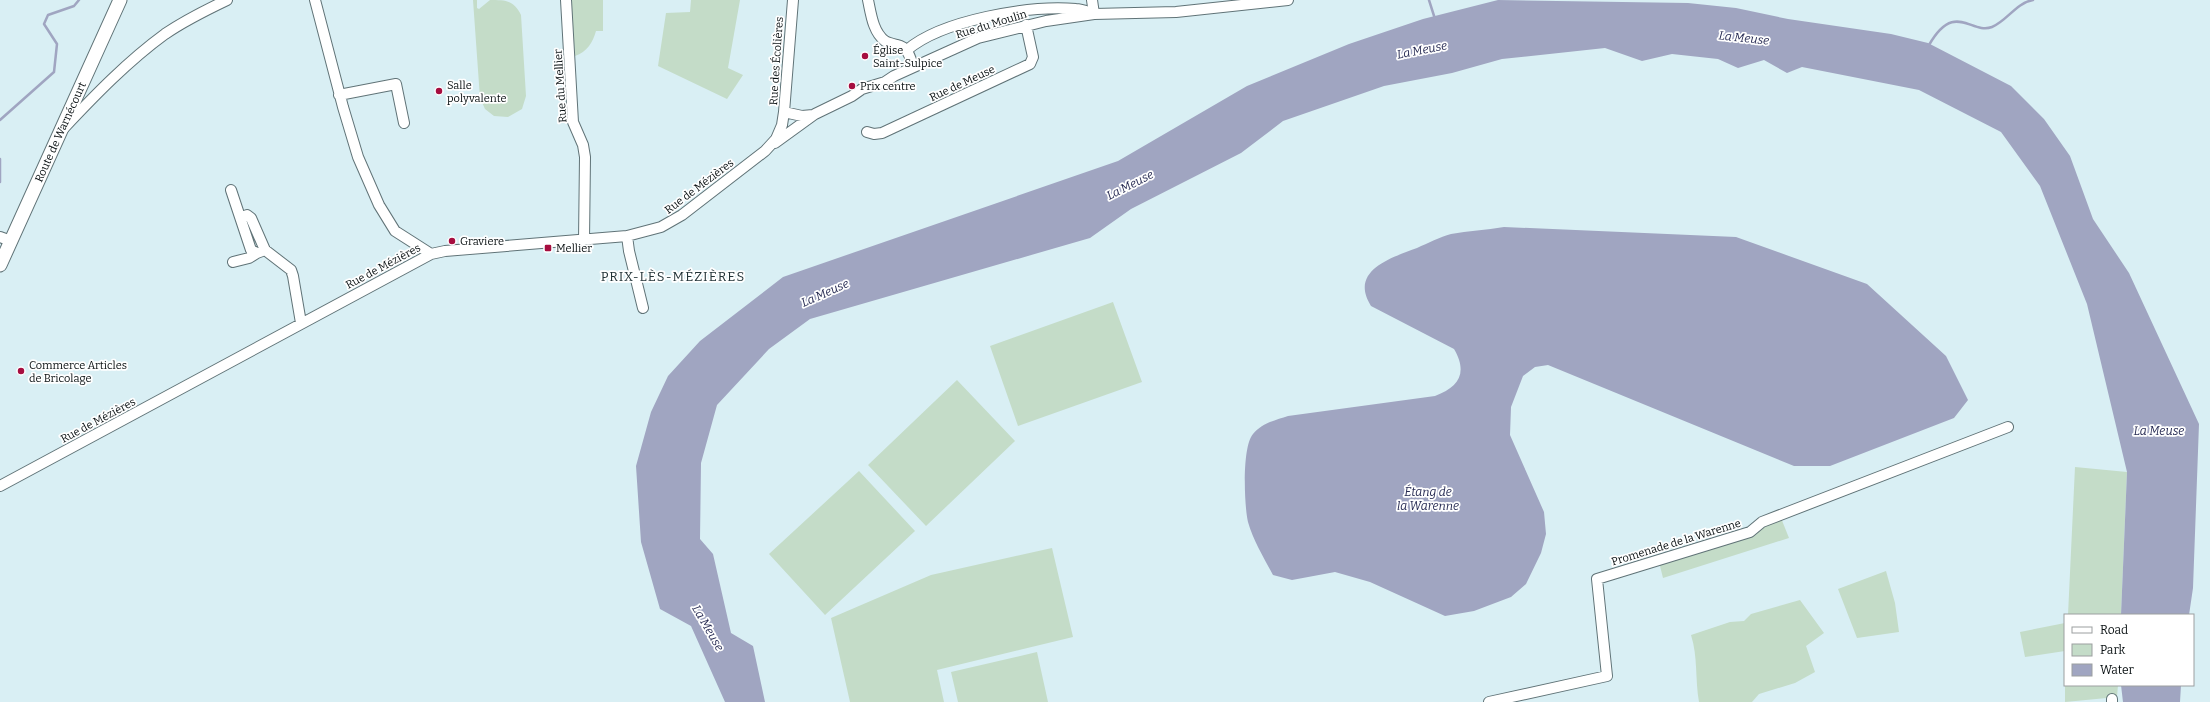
<svg xmlns="http://www.w3.org/2000/svg" width="2210" height="702" viewBox="0 0 2210 702" font-family="Bitter,serif">
<style>
.green{fill:#c4dcc8}
.water{fill:#a0a5c1}
.lines{fill:none;stroke-linecap:round;stroke-linejoin:round}
.stream{stroke:#a0a5c1;stroke-width:2.5}
.minor-casing{stroke:#607377;stroke-width:12}
.major-casing{stroke:#607377;stroke-width:15}
.minor{stroke:#fff;stroke-width:10}
.major{stroke:#fff;stroke-width:13}
.poi-dot{fill:#a60d3f;stroke:#fff;stroke-width:1.5}
.labels{text-anchor:middle;stroke-width:3.5;stroke-linejoin:round;paint-order:stroke}
.street-label{font-size:11px;fill:#080f11;stroke:#fff}
.poi-label{font-size:11px;fill:#080f11;stroke:#fff;text-anchor:start}
.water-label{font-size:12px;font-style:italic;fill:#272b53;stroke:#fff}
.quarter-label{font-size:13px;letter-spacing:1px;fill:#213236;stroke:#fff}
</style>
<rect width="100%" height="100%" fill="#d9eff4"/>
<path class="green" d="M473,0H477V8L479,9L490,0C505,0 514,0 521,15L526,96L522,109L508,117L494,116L485,109L480,98Z
M571,0H603V31H596C593,42 587,52 575,56Z
M691,0H740L728,68L743,75L727,99L658,66L666,13L690,12Z
M1113,302L1142,382L1018,426L990,346Z
M957,380L1015,441L926,526L868,465Z
M2075,467L2127,472L2121,615H2068Z
M859,471L915,531L825,615L769,554Z
M1781,518L1789,538L1663,578L1659,562Z
M1052,548L1073,637L937,670L944,702H850L831,618L931,575Z
M1886,571L1895,603L1899,632L1857,638L1838,589Z
M1800,600L1824,633L1806,646L1815,672L1795,683L1759,694L1752,702H1699C1695,679 1698,657 1691,635L1730,622L1744,621L1751,614Z
M2065,623V651L2025,657L2020,632Z
M1037,652L1048,702H958L951,672Z
M2065,685H2118L2117,697L2065,702Z"/>
<path class="water" d="M1498,0L1688,3L1736,8L1788,19L1891,34L1928,43L2011,86L2044,119L2070,156L2093,219L2129,273L2199,424L2193,588L2189,615H2121L2127,472L2087,304L2040,186L2001,132L1919,90L1802,67L1787,73L1764,60L1738,68L1718,59L1672,54L1642,61L1605,48L1502,59L1452,73L1384,86L1283,121L1241,153L1131,209L1090,238L810,319L769,349L717,405L701,463L700,539L713,554L731,633L753,646L765,702H725L691,626L660,609L641,542L636,466L651,412L668,376L700,341L783,277L1118,161L1247,86L1349,44L1423,19Z
M1504,227L1736,237L1867,284L1946,356L1968,400L1954,418L1830,466H1794L1548,365L1535,367L1523,376L1511,407L1510,435L1544,512L1546,534L1541,553L1526,584L1511,597L1474,611L1445,616L1370,582L1335,572L1292,580L1273,575C1264,558 1253,540 1248,522C1244,505 1242,446 1253,434C1262,423 1276,420 1288,416L1435,396C1459,387 1468,373 1454,349L1371,306C1349,271 1390,258 1417,248C1428,243 1440,237 1451,234C1468,231 1486,230 1504,227Z
M2121,685H2181L2180,702H2123Z"/>
<g class="lines">
<path class="stream" d="M1429,0L1435,19
M1929,45C1955,0 1971,35 1992,27C2007,21 2016,3 2033,0
M0,120L54,72L57,44L44,24L48,15L74,6L79,0
M0,159V182"/>
<g class="minor-casing">
<path id="minor" d="M315,0L343,107L358,157L379,205L395,231L431,254
M566,0L573,122L583,145L585,157L584,240
M868,0C871,14 873,32 885,41C888,43 893,44 897,45C908,47 910,57 913,66
M907,50C942,20 1030,5 1076,9C1082,9 1088,12 1094,14L1092,0
M339,95L396,84L404,123
M784,112L802,116L813,115
M64,128C95,95 128,61 165,34C184,21 206,10 227,0
M867,132L874,134L882,133L1030,64L1033,57L1026,25
M775,143L815,114L852,96L862,89L885,82L894,76L978,38L1046,21L1094,14L1176,12L1288,0
M231,190L251,250L257,253L265,250
M241,218L247,215L251,218L265,250L291,270L293,276L301,323
M627,236L629,251L643,308
M0,237L11,241
M233,262L249,258L257,253
M0,486L431,254L445,251L627,236L661,227L682,215L765,151L776,139L782,125L784,112L793,0
M1489,702L1607,676L1597,579L1750,532L1762,522L2008,427
M2112,702V699"/>
</g>
<g class="major-casing">
<g id="major">
<path id="s1" d="M0,265L120,0"/>
</g>
</g>
<use href="#minor" class="minor"/>
<use href="#major" class="major"/>
</g>
<g class="poi-dot">
<circle cx="865" cy="56" r="4"/>
<circle cx="852" cy="86" r="4"/>
<circle cx="439" cy="91" r="4"/>
<circle cx="452" cy="241" r="4"/>
<rect x="544" y="244" width="8" height="8" rx="2"/>
<circle cx="21" cy="371" r="4"/>
</g>
<g class="labels">
<g class="street-label">
<text transform="translate(991 24) rotate(-17)" y="4">Rue du Moulin</text>
<text transform="translate(776 61) rotate(-86)" y="4">Rue des Écolières</text>
<text transform="translate(962 83) rotate(-25)" y="4">Rue de Meuse</text>
<text transform="translate(560 86) rotate(-94)" y="4">Rue du Mellier</text>
<text dy="4" stroke="none"><textPath href="#s1" startOffset="146">Route de Warnécourt</textPath></text>
<text transform="translate(699 186) rotate(-37)" y="4">Rue de Mézières</text>
<text transform="translate(383 266) rotate(-28)" y="4">Rue de Mézières</text>
<text transform="translate(98 420) rotate(-28)" y="4">Rue de Mézières</text>
<text transform="translate(1676 542) rotate(-17)" y="4">Promenade de la Warenne</text>
</g>
<g class="poi-label">
<text x="873" y="54">Église<tspan x="873" dy="13">Saint-Sulpice</tspan></text>
<text x="447" y="89">Salle<tspan x="447" dy="13">polyvalente</tspan></text>
<text x="860" y="90">Prix centre</text>
<text x="460" y="245">Graviere</text>
<text x="556" y="252">Mellier</text>
<text x="29" y="369">Commerce Articles<tspan x="29" dy="13">de Bricolage</tspan></text>
</g>
<g class="water-label">
<text transform="translate(1744 38) rotate(6)" y="4">La Meuse</text>
<text transform="translate(1422 50) rotate(-11)" y="4">La Meuse</text>
<text transform="translate(1130 185) rotate(-27)" y="4">La Meuse</text>
<text transform="translate(825 293) rotate(-24)" y="4">La Meuse</text>
<text x="2159" y="435">La Meuse</text>
<text x="1428" y="496">Étang de<tspan x="1428" dy="14">la Warenne</tspan></text>
<text transform="translate(708 628) rotate(60)" y="4">La Meuse</text>
</g>
<g class="quarter-label">
<text x="673" y="281">PRIX-LÈS-MÉZIÈRES</text>
</g>
</g>
<rect x="2064" y="614" width="130" height="72" fill="#ffffff" stroke="#9c9fa0"/>
<rect x="2072" y="627" width="20" height="6" fill="#ffffff" stroke="#9c9fa0"/>
<text x="2100" y="634" font-size="12" fill="#080f11">Road</text>
<rect x="2072" y="644" width="20" height="12" fill="#c4dcc8" stroke="#9c9fa0"/>
<text x="2100" y="654" font-size="12" fill="#080f11">Park</text>
<rect x="2072" y="664" width="20" height="12" fill="#a0a5c1" stroke="#9c9fa0"/>
<text x="2100" y="674" font-size="12" fill="#080f11">Water</text>
</svg>
